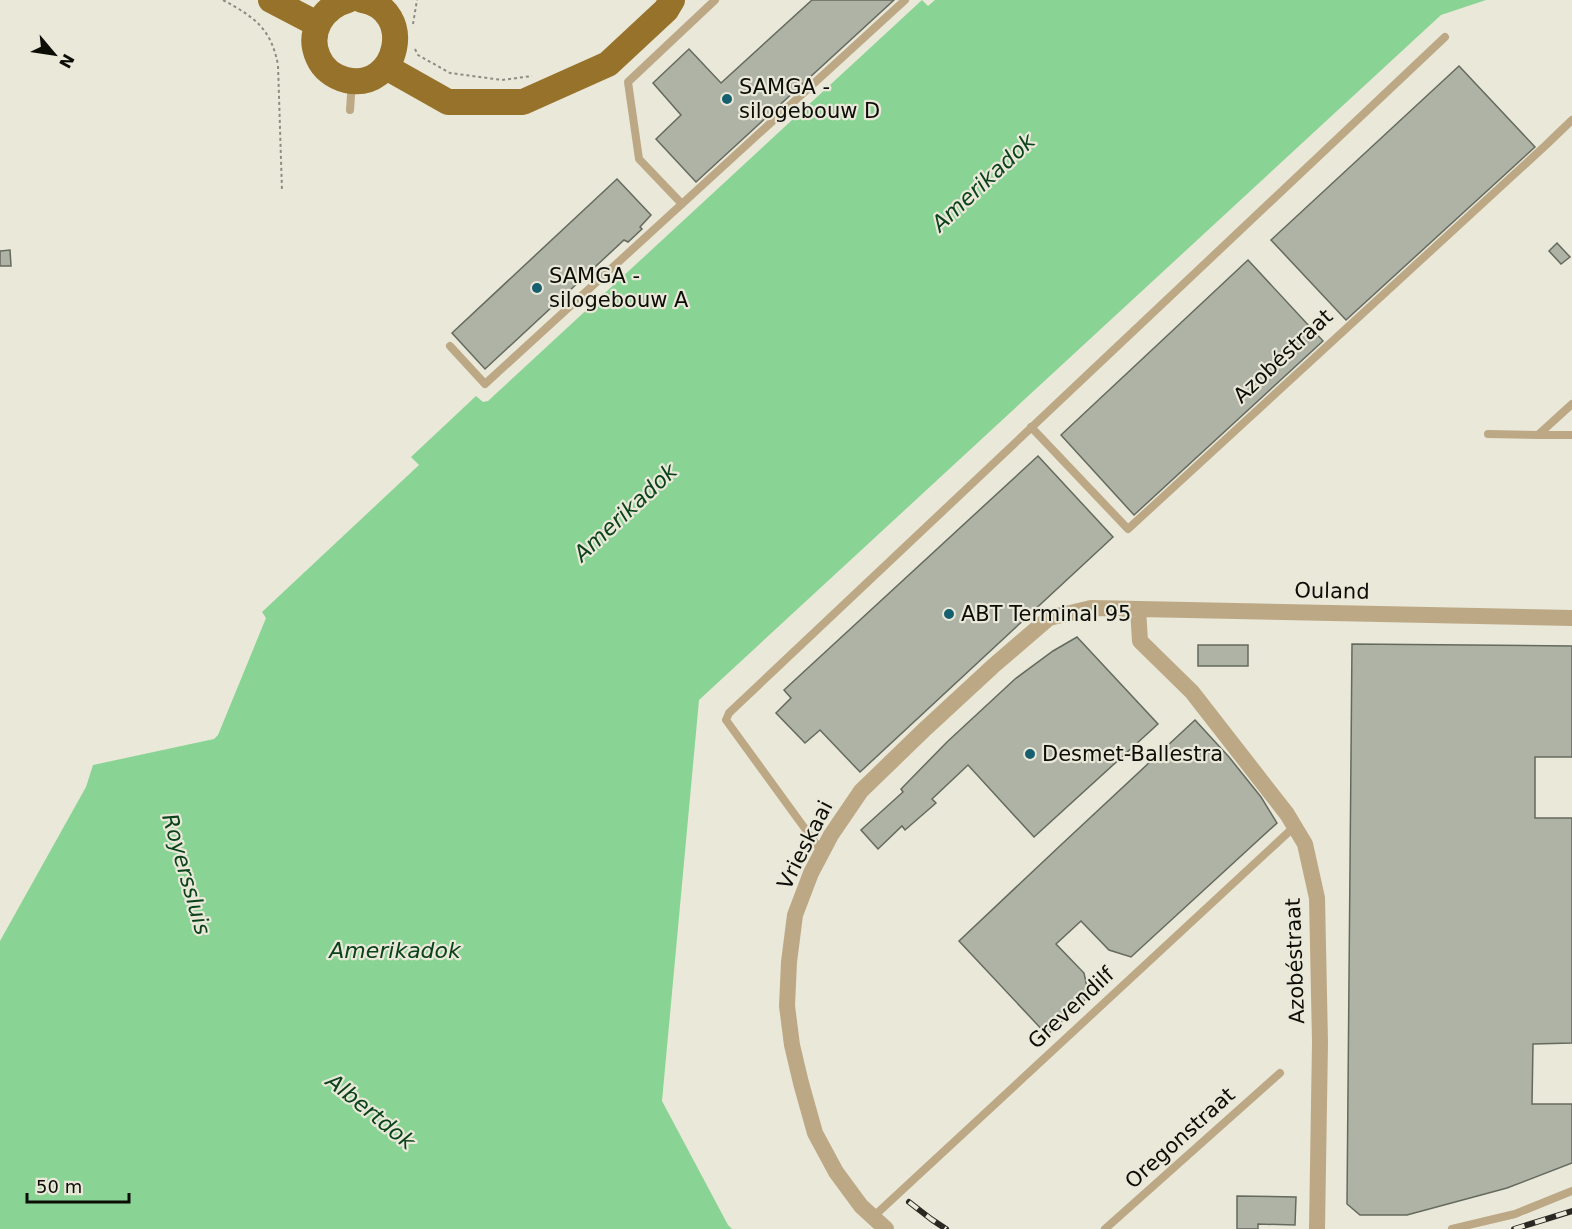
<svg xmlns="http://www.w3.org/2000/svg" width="1572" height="1229" viewBox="0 0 1572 1229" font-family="'DejaVu Sans',sans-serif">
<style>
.water{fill:#89d494}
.building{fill:#aeb3a6;stroke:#656a5e;stroke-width:1.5}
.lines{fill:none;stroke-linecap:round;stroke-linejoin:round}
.path{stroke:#8d8c81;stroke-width:2;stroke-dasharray:3 3;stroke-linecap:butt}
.service{stroke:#bda886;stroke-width:8}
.minor{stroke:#bda886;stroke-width:16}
.primary{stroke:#97722a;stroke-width:26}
.rail-casing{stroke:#292822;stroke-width:6}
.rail{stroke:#e9e8d9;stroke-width:4;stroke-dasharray:11;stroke-linecap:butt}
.poi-dot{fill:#165f6f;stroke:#e9e8d9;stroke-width:2}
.labels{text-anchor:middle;stroke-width:4.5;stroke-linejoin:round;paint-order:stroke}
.poi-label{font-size:21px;fill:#0d0d08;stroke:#e9e8d9;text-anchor:start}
.street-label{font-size:21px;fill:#0d0d08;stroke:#e9e8d9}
.water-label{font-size:22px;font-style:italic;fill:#0a421a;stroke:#e9e8d9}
</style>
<rect width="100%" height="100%" fill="#e9e8d9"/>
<path class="water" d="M922,0L928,6L935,0H1486L1441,15L699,700L662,1101L728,1225L732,1229H0V941L86,787L93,765L214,739L218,735L266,618L262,612L419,465L411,457L476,396L483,402L488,401Z"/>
<path class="building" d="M812,0H894L696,182L656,139L681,115L653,83L689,49L721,83Z
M1459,66L1535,147L1346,320L1271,240Z
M617,179L651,215L640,227L642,229L628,242L624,240L485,369L452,333Z
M1557,243L1570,257L1561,264L1549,251Z
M10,250L11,266H0V251Z
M1248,260L1323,341L1134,515L1061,435Z
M1038,456L1113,537L860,772L820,730L805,743L776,713L791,698L784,690Z
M1077,637L1158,724L1034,837L968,765L932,799L936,803L905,830L902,826L878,849L861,830L903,792L901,789L947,742L1015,679L1053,651Z
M1352,644L1572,646V757H1535V818H1572V1043L1533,1044L1532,1104H1572V1163L1507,1188L1407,1215H1360L1347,1204Z
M1198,645H1248V666H1198Z
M1195,720L1229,757L1261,797L1277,823L1131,957L1109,950L1081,921L1056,944L1084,973L1089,996L1047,1035L959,941L1063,843Z
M1237,1196L1296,1197L1295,1225L1258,1224V1229H1237Z"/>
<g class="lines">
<path class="path" d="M223,0C254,17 271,28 278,65L282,191
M413,24L417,0
M415,49L418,55L450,73L502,80L532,76"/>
<path class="service" d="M350,110L352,81
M682,204L639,159L628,82L715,0
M450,346L485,384L905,0
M1031,427L1128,529L1546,145L1572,120
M1488,434L1538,435L1572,404
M1538,435H1572
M822,852L726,720L729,713L1445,37
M873,1217L1294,827
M1105,1229L1280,1073
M1452,1229L1515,1214L1572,1191"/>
<path class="minor" d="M1138,609L1140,641L1192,692L1287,814L1305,844L1317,898L1320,1042L1317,1229
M886,1229L861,1206L836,1172L815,1133L801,1083L792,1045L787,1006L789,962L795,915L811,873L831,835L861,791L926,728L992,667L1049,618L1091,608L1572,618"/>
<path class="primary" d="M271,0L317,24
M348,0C323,7 307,32 318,57C323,69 334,77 346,80C399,92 416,9 362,0
M386,67L448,102H523L608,64L666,10L672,0"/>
<g class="rail-casing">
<path id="rail" d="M909,1202L931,1219L946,1229
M1514,1229L1572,1211"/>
</g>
<use href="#rail" class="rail"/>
</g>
<g class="poi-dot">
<circle cx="727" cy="99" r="6"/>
<circle cx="537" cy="288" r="6"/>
<circle cx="949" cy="614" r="6"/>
<circle cx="1030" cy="754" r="6"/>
</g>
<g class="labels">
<g class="poi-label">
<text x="739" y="94">SAMGA -<tspan x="739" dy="24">silogebouw D</tspan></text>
<text x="549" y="283">SAMGA -<tspan x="549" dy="24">silogebouw A</tspan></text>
<text x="961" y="621">ABT Terminal 95</text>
<text x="1042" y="761">Desmet-Ballestra</text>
</g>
<g class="street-label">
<text transform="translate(1283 356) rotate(-43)" y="7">Azobéstraat</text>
<text transform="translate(1332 591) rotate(1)" y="7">Ouland</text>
<text transform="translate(805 845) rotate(-63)" y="7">Vrieskaai</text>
<text transform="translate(1295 961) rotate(-92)" y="7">Azobéstraat</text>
<text transform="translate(1071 1008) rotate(-43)" y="7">Grevendilf</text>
<text transform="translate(1180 1138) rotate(-42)" y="7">Oregonstraat</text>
</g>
<g class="water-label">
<text transform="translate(983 182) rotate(-43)" y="8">Amerikadok</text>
<text transform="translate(625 512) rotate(-43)" y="8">Amerikadok</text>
<text transform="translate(187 874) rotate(74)" y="8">Royerssluis</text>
<text x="395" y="958">Amerikadok</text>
<text transform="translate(371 1111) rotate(39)" y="8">Albertdok</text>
</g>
</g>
<g transform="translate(54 54) rotate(119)" stroke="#e9e8d9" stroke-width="4.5" paint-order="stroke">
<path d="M0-4.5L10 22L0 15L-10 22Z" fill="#0d0d08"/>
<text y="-9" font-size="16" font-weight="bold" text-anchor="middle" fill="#0d0d08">N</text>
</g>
<path d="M27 1193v9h102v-9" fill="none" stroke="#0d0d08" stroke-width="3"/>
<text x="36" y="1193" font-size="18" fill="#0d0d08" stroke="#e9e8d9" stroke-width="4.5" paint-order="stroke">50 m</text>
</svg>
